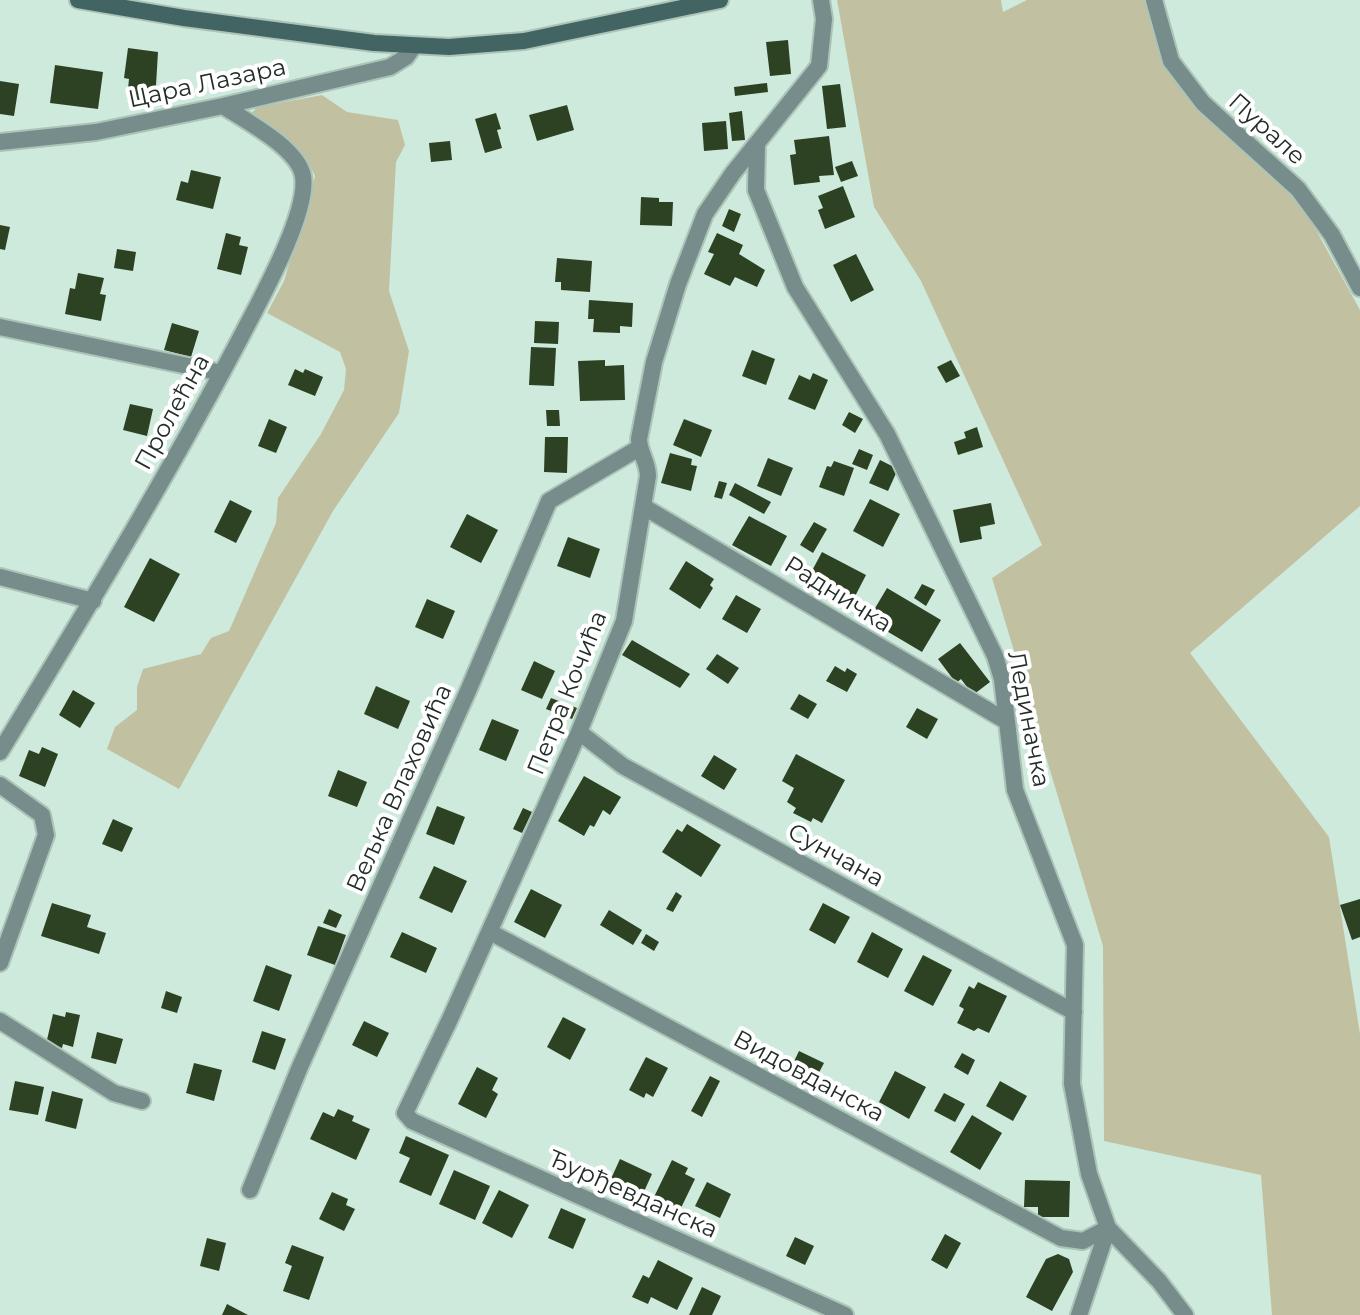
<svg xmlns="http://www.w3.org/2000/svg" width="1360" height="1315" viewBox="0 0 1360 1315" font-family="Montserrat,sans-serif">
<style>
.green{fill:#c1c1a2}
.building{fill:#2d4222}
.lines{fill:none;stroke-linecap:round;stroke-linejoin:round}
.street-casing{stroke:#acc4b8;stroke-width:20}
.secondary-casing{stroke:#acc4b8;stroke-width:20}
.street{stroke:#768d8c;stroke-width:16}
.secondary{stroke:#426463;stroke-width:16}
.labels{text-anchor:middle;stroke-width:8;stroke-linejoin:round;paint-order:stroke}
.street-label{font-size:24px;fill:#232e29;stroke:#fff}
</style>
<rect width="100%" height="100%" fill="#ceeadc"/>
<path class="green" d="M837,0H1001L1003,12L1027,0H1147L1175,82L1305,210L1360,310V506L1190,653L1329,837L1360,1034V1315H1272L1261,1175L1104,1141L1103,946L992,578L1042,545L921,281L874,207Z
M322,95L347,112L398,120L405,145L396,162L389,291L409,351L399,413L333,511L179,789L107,749L115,727L137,710V687L143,669L201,654L211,638L229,631L276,523L278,498L321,434L344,390L346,369L340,352L267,313L284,281L315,176L306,158L248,116L258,107Z"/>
<path class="building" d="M788,40L791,74L770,76L766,42Z
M128,48L158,52L155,102L127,99L129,79L124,78Z
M55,65L103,72L98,109L50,103Z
M0,81L19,84L14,116L0,114Z
M767,83L768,92L735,96L734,87Z
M840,84L846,127L827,129L822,86Z
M567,105L574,130L537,141L529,115Z
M742,111L745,140L732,141L729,113Z
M496,113L501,129L497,130L502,148L485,153L475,119Z
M726,121L728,149L704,151L702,123Z
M829,136L834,175L819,176L820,182L794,185L790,155L796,154L794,140Z
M450,141L452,160L431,162L429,143Z
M852,161L858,176L841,182L835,167Z
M191,170L221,177L213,209L176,200L181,181L188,183Z
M843,186L855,217L825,229L818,210L823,208L818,196Z
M641,197L659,198V202H673L672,226L640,225Z
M729,209L741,214L734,232L722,226Z
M0,225L10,227L5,250L0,249Z
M226,233L241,237L239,245L248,247L241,275L217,269Z
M717,233L743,245L739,254L765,270L757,287L735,277L730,286L704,274L714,254L708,252Z
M117,249L136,252L133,271L114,268Z
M856,254L874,290L851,302L833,265Z
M557,258L592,261L590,292L561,290V282H555Z
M78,273L104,278L100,294L106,295L101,321L65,314L70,288L75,289Z
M589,300L633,303L632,327L620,326V333L593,332L594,319H588Z
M535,321L559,322L558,344L534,343Z
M172,323L199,331L191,357L164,350Z
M531,347L556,348L554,386L529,385Z
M752,350L775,359L766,385L742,376Z
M605,360V366L624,365L625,400L580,401L578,361Z
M951,360L960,376L946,383L937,367Z
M295,369L303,373L305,369L323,377L315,396L288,385Z
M813,373L828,380L815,410L788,399L799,375L810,380Z
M130,404L153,409L147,436L123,430Z
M546,410H559L560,426H547Z
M849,412L863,419L855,433L842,425Z
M269,419L287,427L276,453L258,446Z
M684,419L712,430L701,457L673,445Z
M977,427L983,447L958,455L954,442L966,438L964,432Z
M545,437H568L567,473L544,472Z
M859,449L873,455L867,470L852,464Z
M670,453L692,459L691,465L697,466L691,491L661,483Z
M768,458L793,468L781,496L757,486Z
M880,460L898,469L888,491L869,483Z
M834,461L854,468L844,496L819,487L827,466L831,467Z
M719,481L727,483L722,499L714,497Z
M735,483L771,502L764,514L729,495Z
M870,499L900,514L883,547L853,531Z
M230,500L252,511L236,543L214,532Z
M991,503L995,524L980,527L982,539L960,543L953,510Z
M467,514L498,530L481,563L450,547Z
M749,516L787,536L771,566L732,545Z
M814,522L827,529L813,553L800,545Z
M568,537L600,549L590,578L557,566Z
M822,552L866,575L851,604L807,580Z
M150,558L180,574L154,622L124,607Z
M686,561L714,579L710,585L713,588L700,609L669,589Z
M922,584L935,590L926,606L914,598Z
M887,588L941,620L922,652L868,620Z
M736,595L761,609L747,633L722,619Z
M427,599L455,611L443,639L415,627Z
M632,640L690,674L680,688L622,655Z
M960,643L990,682L973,695L961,679L956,683L938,659Z
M717,654L739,668L728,684L706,669Z
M534,661L555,671L542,699L521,690Z
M835,666L845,672L847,668L857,674L847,692L826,681Z
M376,686L410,701L398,729L364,714Z
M73,690L95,703L80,728L59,715Z
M799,694L817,704L808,719L790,709Z
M551,698L577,708L572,719L546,709Z
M917,708L938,719L927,739L906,727Z
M492,719L519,730L506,761L479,750Z
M42,747L58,754L45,787L19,776L29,750L39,754Z
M796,754L845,780L822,823L813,818L811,822L793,813L796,808L787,802L794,788L782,781Z
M714,755L737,769L724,790L701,776Z
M338,770L367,782L357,807L328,796Z
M584,776L621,797L610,815L603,810L594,827L590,825L584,836L558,821Z
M437,806L465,817L454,845L426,834Z
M523,808L532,812L522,833L513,829Z
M113,819L133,828L122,852L102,844Z
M687,824L721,845L701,877L662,852L677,829L682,832Z
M434,866L467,881L452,913L419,898Z
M531,889L562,905L545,938L514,922Z
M676,892L682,896L673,912L666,909Z
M1360,899V937L1352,940L1340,905Z
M52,903L91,915L87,927L106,933L99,954L41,936Z
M823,903L850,917L835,944L809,930Z
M329,909L342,915L336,928L323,923Z
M609,910L642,930L633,945L600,925Z
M318,926L346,935L335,965L307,955Z
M402,932L437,948L426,973L390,957Z
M872,932L903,949L888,978L857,962Z
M646,934L659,942L654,951L641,943Z
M923,955L952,970L933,1006L904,991Z
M266,965L292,975L279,1011L253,1001Z
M978,982L1007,996L989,1033L978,1028L974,1031L957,1023L964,1009L959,1006L969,986L974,989Z
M166,991L182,997L177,1013L161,1008Z
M66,1012L80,1015L73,1047L63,1044L62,1048L46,1044L53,1014L65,1017Z
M563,1017L586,1029L570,1060L547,1047Z
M364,1021L389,1033L377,1057L352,1045Z
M262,1031L286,1039L275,1070L252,1062Z
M97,1032L123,1039L116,1064L91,1058Z
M799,1051L824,1063L811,1088L787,1076Z
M962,1053L975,1060L968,1075L954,1067Z
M646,1057L668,1068L653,1097L646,1093L644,1098L629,1090Z
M194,1063L222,1070L214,1101L186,1093Z
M477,1067L498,1078L492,1090L498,1094L486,1118L458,1104Z
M895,1071L926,1087L909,1119L879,1102Z
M710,1076L720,1081L702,1117L691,1111Z
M15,1081L44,1087L38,1115L9,1110Z
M1000,1081L1027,1096L1013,1121L986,1106Z
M52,1091L83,1099L76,1129L45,1121Z
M944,1093L965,1104L955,1122L934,1111Z
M338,1109L354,1116L352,1121L370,1129L356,1160L310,1139L323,1112L334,1117Z
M972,1115L1002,1133L980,1170L950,1152Z
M406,1136L449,1155L431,1196L399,1182L410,1158L399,1153Z
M620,1159L652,1174L642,1196L610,1181Z
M672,1160L688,1168L685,1174L695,1179L680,1210L654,1197Z
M454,1170L490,1186L475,1220L439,1204Z
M1025,1180L1070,1181L1069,1217H1038V1207H1024Z
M707,1182L731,1194L720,1218L695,1206Z
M499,1190L529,1205L512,1238L482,1223Z
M332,1192L348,1199L346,1205L355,1209L344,1231L319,1219Z
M561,1208L586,1219L573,1249L548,1238Z
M945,1234L961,1243L947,1269L931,1260Z
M795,1237L814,1246L805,1265L786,1256Z
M207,1238L226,1243L219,1271L200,1266Z
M292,1245L324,1257L309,1300L283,1291L292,1266L285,1263Z
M1058,1254L1069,1259L1073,1272L1052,1311L1026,1297L1046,1259Z
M658,1260L693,1278L677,1310L651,1297L648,1304L632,1297L643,1275L649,1278Z
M702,1287L721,1296L712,1315H689Z
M227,1304L248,1315H222Z"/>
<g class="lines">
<g class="street-casing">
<path id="street" d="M821,0L824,19L819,66L733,173L705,214L678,284L654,362L639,439C639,452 648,462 648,476L624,621L579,732L450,1019L405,1113L412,1121L845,1315
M1154,0L1171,61L1203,103L1298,189L1332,235L1360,288
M0,142L96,132L223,106L390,67L406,57L414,46
M757,146L756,190L795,287L887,434L995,656L1002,679L1015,790L1075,945L1072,1084L1089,1174L1108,1228L1159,1281L1185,1315
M0,327L222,373
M644,507L1006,721
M0,577L93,601
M579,732L623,766L1074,1012
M0,752C84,614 168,476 243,333C260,300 309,213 303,176C298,148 246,121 223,106
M0,785L42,815L46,835L0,963
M490,932L1061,1238L1083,1241L1108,1228
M0,1021L114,1093L142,1101
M250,1190L299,1069L468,691L549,501L639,448
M1079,1315L1108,1228"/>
</g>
<g class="secondary-casing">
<path id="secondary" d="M78,0L184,18L374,43L449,47L524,41L720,0"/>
</g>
<use href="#street" class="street"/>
<use href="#secondary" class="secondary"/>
</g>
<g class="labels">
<g class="street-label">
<text transform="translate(207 83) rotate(-12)" y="8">Цара Лазара</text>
<text transform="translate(1267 129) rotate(42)" y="8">Пурале</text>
<text transform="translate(172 412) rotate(-61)" y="8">Пролећна</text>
<text transform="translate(838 594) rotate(32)" y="8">Радничка</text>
<text transform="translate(567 693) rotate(-68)" y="8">Петра Кочића</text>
<text transform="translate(1029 719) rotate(79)" y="8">Лединачка</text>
<text transform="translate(399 788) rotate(-66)" y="8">Вељка Влаховића</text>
<text transform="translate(836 855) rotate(29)" y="8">Сунчана</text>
<text transform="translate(809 1076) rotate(28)" y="8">Видовданска</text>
<text transform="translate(633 1194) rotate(24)" y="8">Ђурђевданска</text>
</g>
</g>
</svg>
